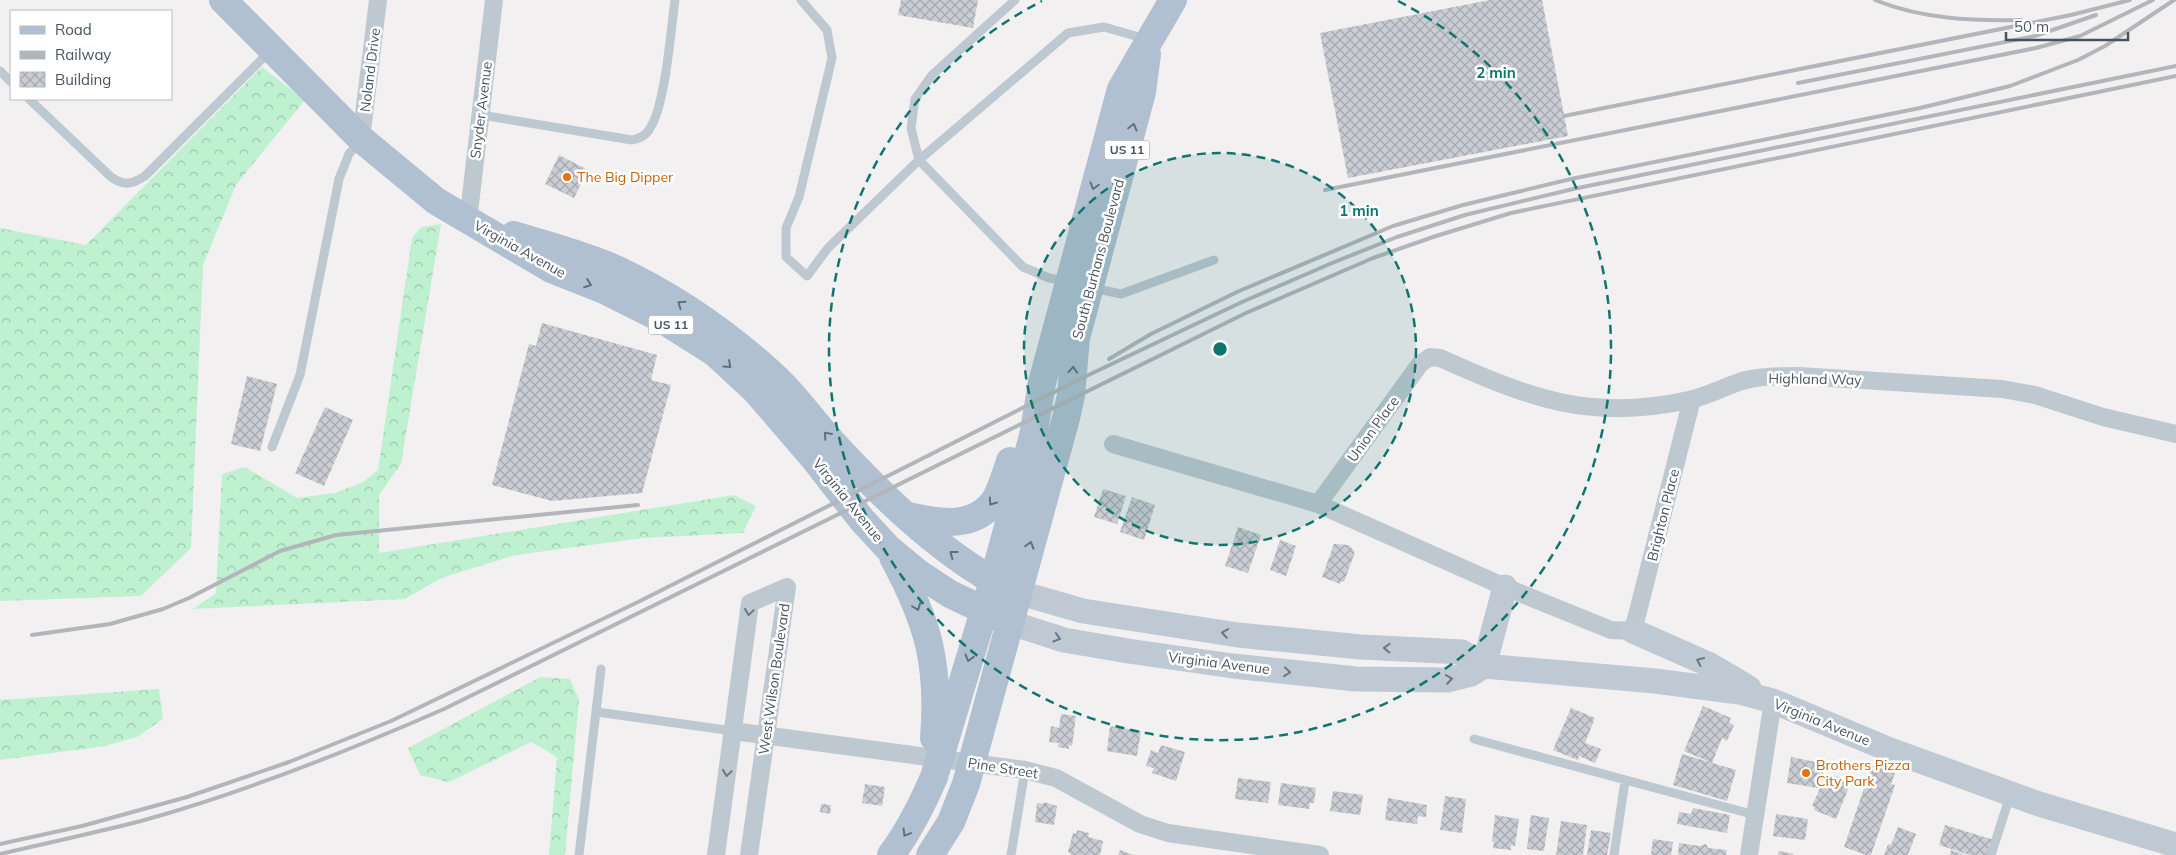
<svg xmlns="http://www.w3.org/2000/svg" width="2176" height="855" viewBox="0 0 2176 855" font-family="Mulish,sans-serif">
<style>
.forest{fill:url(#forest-crowns)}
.building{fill:url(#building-cross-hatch)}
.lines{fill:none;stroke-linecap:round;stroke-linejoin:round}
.service{stroke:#bec8d0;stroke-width:9}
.minor{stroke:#bec8d0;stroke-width:18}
.secondary{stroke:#bec9d4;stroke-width:25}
.primary{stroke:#b0c0d0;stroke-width:28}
.rail{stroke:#b2b6bb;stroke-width:4}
.oneway{stroke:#626f7b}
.oneway2{stroke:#6b7781}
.oneway3{stroke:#6b7782}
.ring{fill:none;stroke:#0f766e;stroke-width:2.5;stroke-dasharray:9 6}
.food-dot{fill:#e8710a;stroke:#fff;stroke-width:2}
.labels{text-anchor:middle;stroke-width:5;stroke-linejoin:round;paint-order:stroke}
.shield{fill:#fff;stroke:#7f878f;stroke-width:1}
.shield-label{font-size:12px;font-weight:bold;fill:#48545f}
.street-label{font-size:14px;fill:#48545f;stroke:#fff}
.food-label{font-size:14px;fill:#c56008;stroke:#fff;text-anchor:start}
.centre{fill:#0f766e;stroke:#fff;stroke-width:2.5}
.ring-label{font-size:15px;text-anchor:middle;font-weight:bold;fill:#0f766e;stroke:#fff;stroke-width:5;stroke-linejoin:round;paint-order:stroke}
</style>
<defs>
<pattern id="forest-crowns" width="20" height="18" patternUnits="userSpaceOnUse" patternTransform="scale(1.25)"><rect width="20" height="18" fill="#bff1d1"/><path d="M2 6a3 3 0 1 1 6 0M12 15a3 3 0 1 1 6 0" fill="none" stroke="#9dc6ad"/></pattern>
<pattern id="building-cross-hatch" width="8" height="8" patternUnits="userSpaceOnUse" patternTransform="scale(1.25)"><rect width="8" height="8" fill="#cacdd3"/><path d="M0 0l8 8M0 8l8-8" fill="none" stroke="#a6a9ae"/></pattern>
</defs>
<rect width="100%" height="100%" fill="#f3f0f1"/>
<path class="forest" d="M262,67L305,100L236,185L203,265L191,548L141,596L0,601V228L86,245Z
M441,224L401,464L379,495V553L734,495L756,506L743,533L643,538L516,555L441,578L405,599L193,609L216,593L222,474L245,467L297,498L335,493L363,482L378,470L412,238L421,227Z
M540,677L570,679L579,699L565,855H549L557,757L531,742L449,782L420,775L408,748Z
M159,689L163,719L137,737L105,746L0,760V700Z"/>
<path class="building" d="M901,0H978L973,28L898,15Z
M1490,0H1542L1568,136L1348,178L1320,33Z
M559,155L588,170L574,198L545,184Z
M542,323L657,355L651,380L671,385L642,493L552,501L492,485L529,344L536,346Z
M247,376L277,384L260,451L231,444Z
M325,407L353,420L324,486L295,473Z
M1103,489L1126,496L1117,524L1094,517Z
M1132,497L1155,505L1144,540L1120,532Z
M1238,527L1261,535L1248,573L1225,566Z
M1280,540L1296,546L1286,576L1270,570Z
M1334,544L1349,545L1355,552L1344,582L1341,581L1340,584L1322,577Z
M1703,706L1731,718L1729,722L1734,725L1727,741L1722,738L1712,763L1684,751Z
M1571,708L1595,718L1585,743L1601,749L1595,763L1579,756L1578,760L1553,750Z
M1061,714L1076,716L1072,746L1069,745V749L1058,747L1059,743L1049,742L1051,726L1059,728Z
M1110,726L1141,731L1137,756L1107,751Z
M1161,745L1185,752L1176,781L1152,773L1154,768L1146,766L1151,750L1158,753Z
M1682,754L1736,770L1727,801L1673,785Z
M1791,757L1826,764L1818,788L1787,783Z
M1872,765L1895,773L1891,784L1895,785L1871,855H1866L1844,847Z
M1827,773L1851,782L1836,819L1814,810L1815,807L1812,806Z
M1238,778L1271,782L1268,803L1235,799Z
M1281,783L1316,788L1314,803H1310L1309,809L1278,805Z
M865,784L885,787L882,806L862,803Z
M1333,791L1363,795L1360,815L1330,811Z
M1445,796L1466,799L1462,833L1440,830Z
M1388,798L1427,805L1426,817L1418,816L1417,824L1385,820Z
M1044,802L1057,806L1054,825L1035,822L1037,803L1043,804Z
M821,804L831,805L830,814L820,812Z
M1693,808L1730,815L1727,833L1677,824L1679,812L1691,814Z
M1776,814L1808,819L1805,840L1773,836Z
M1495,815L1519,819L1515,846L1511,845V850L1493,848L1494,842H1492Z
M1531,815L1549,818L1544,851L1527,849Z
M1561,821L1587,825L1583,855H1556Z
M1945,825L1994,840L1989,855H1970L1939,845Z
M1898,827L1916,834L1908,855H1884L1888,844L1891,845Z
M1077,830L1089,833L1088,837L1103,841L1100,855H1072L1068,852L1073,833L1076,834Z
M1591,830L1611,833L1607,855H1587Z
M1653,839L1673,842L1671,855H1651Z
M1679,843L1700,846L1706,844L1708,848L1727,850L1726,855H1678Z
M1120,850L1133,855H1118Z
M1951,850L1965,855H1950Z
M1779,851L1794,854L1793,855H1778Z"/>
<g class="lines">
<path class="service" d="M801,0L827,30L832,58L799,197L786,228V257L807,276L828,248L919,160L1068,33L1104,27L1146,39
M1015,0L932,75L915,99L911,128L919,160L1023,267L1049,278L1066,281
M0,71L11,82
M29,99L111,177C124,186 131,185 145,176L270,51
M481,115L632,140C640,138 646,136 650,128C665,107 671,29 675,0
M1093,288L1121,294L1214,260
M272,447L300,375L339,179L349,154L360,141
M597,712L733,731
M1474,739L1755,815
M579,855L601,669
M1011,855L1025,770
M1614,855L1625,781
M1991,855L2010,796"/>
<path class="minor" d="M361,139L378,0
M468,221L494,0
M1113,444L1318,504L1505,587L1611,630L1633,631L1692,399
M1318,504L1420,364L1430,357L1440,358C1530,398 1589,422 1689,400C1707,396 1724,387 1742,381C1760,376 1780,376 1799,376L2002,389L2035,395L2103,417L2176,434
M733,731L1025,770L1056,778L1140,824L1168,833L1320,855
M716,855L750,603L787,587
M749,855L787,587
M1749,855L1773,701"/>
<path class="secondary" d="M1000,584L1017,592L1083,611L1238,635L1361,647L1462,652L1484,666L1655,681L1739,692L1773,701L1890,750L2039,804L2176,845
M1011,623L1064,640L1128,651L1233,666L1356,679L1447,680L1471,674L1484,666
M1633,631L1710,665L1749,688
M1484,666L1505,587"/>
<path class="primary" d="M223,0L361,139L436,201L551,269L604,290L658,317L715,353L756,391L812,456L862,520L888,548L918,573L950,594L1011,623
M514,235C549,246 585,255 618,270C675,297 727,333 774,376C795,395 812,420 831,441C880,494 931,544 993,581
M908,516C938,523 977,530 996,498C1002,487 1006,473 1010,461
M893,557C928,622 940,663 934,738
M891,855C909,831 922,805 934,777L993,581L1033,436L1042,383L1121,89L1173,0
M930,855L951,822L966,784L1066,418L1071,395L1076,338L1142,92L1147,54"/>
<path class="rail" d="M1875,0C1921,19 1973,21 2021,20
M1798,83L2035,36L2096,15
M1564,116L2071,15L2130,0
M1325,190L2036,48L2080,36L2153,0
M1109,359L1151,334L1237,292L1393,226L1463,205L1571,179L1920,108L2010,86L2078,60L2105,46L2174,0
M32,635L110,624L163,609L189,598L280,551L336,535L638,505
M0,844L82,826L187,797L289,762L391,721L638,602L1078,380L1242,302L1332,263L1397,237L1465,215L1573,189L2176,66
M0,854C47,843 94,833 141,821C245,792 346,752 444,709L1246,313L1373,258L1436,236L1511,213L2176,76"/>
</g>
<defs><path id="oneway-chevron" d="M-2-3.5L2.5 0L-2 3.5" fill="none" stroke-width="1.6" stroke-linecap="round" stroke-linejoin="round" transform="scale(1.25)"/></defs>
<g class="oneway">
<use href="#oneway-chevron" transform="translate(1133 127) rotate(-75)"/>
<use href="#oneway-chevron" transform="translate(1094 186) rotate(106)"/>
<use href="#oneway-chevron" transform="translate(588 284) rotate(21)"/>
<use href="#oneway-chevron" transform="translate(681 304) rotate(-145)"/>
<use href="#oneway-chevron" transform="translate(728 365) rotate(42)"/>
<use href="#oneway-chevron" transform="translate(1073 370) rotate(-86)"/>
<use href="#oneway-chevron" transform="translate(827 435) rotate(-131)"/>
<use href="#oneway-chevron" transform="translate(992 502) rotate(125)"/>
<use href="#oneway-chevron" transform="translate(1030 545) rotate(-74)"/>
<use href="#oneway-chevron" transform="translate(953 554) rotate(-143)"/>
<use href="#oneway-chevron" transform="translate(917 607) rotate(69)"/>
<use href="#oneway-chevron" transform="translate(969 658) rotate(106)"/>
<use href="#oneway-chevron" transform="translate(906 833) rotate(121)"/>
</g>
<g class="oneway2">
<use href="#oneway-chevron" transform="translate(749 612) rotate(98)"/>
<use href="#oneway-chevron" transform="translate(727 773) rotate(98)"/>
</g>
<g class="oneway3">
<use href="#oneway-chevron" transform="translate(1225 633) rotate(-171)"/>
<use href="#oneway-chevron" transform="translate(1057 638) rotate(17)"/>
<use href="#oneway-chevron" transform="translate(1387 648) rotate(-178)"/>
<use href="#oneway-chevron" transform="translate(1700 661) rotate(-156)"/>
<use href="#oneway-chevron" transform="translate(1287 672) rotate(6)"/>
<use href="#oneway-chevron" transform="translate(1449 679) rotate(-9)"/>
</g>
<circle cx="1220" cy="349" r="196" fill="#0f766e" fill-opacity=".12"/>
<g class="ring">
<circle cx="1220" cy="349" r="196"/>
<path d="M1398 1A391 391 0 1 1 1042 1"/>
</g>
<g class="food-dot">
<circle cx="567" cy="177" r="5"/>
<circle cx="1806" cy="773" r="5"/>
</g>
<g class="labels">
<g class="shield">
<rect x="1104.5" y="140.5" width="45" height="19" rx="4"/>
<rect x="648.5" y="315.5" width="45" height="19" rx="4"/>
</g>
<g class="shield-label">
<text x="1127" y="154">US 11</text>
<text x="671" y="329">US 11</text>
</g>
<g class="street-label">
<text transform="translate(370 70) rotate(-83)" y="5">Noland Drive</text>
<text transform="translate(481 110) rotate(-83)" y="5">Snyder Avenue</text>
<text transform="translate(520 249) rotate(29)" y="5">Virginia Avenue</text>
<text transform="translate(1098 259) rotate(-75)" y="5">South Burhans Boulevard</text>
<text transform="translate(1815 379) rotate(1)" y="5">Highland Way</text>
<text transform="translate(1373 429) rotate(-54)" y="5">Union Place</text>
<text transform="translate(848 500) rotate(51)" y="5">Virginia Avenue</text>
<text transform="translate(1663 515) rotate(-76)" y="5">Brighton Place</text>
<text transform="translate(1219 663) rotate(7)" y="5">Virginia Avenue</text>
<text transform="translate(774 679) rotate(-82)" y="5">West Wilson Boulevard</text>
<text transform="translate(1822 722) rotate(22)" y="5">Virginia Avenue</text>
<text transform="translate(1003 768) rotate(9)" y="5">Pine Street</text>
</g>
<g class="food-label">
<text x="577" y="182">The Big Dipper</text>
<text x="1816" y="770">Brothers Pizza<tspan x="1816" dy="16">City Park</tspan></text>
</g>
</g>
<circle cx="1220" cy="349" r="8" class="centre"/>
<g class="ring-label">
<text x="1496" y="78">2 min</text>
<text x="1359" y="216">1 min</text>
</g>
<rect x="10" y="10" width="162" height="90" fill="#ffffff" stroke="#b6bbbf"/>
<rect x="20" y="26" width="25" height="8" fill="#b0c0d0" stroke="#b6bbbf"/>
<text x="55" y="35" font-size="15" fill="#48545f">Road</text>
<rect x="20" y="51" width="25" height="8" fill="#b2b6bb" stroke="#b6bbbf"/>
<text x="55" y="60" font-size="15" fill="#48545f">Railway</text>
<rect x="20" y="72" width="25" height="15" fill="url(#building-cross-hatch)" stroke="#b6bbbf"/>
<text x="55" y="85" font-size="15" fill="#48545f">Building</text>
<path d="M2006 32v8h122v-8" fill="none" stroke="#48545f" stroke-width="2.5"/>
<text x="2014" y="32" font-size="15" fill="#48545f" stroke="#ffffff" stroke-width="4" paint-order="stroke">50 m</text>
</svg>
